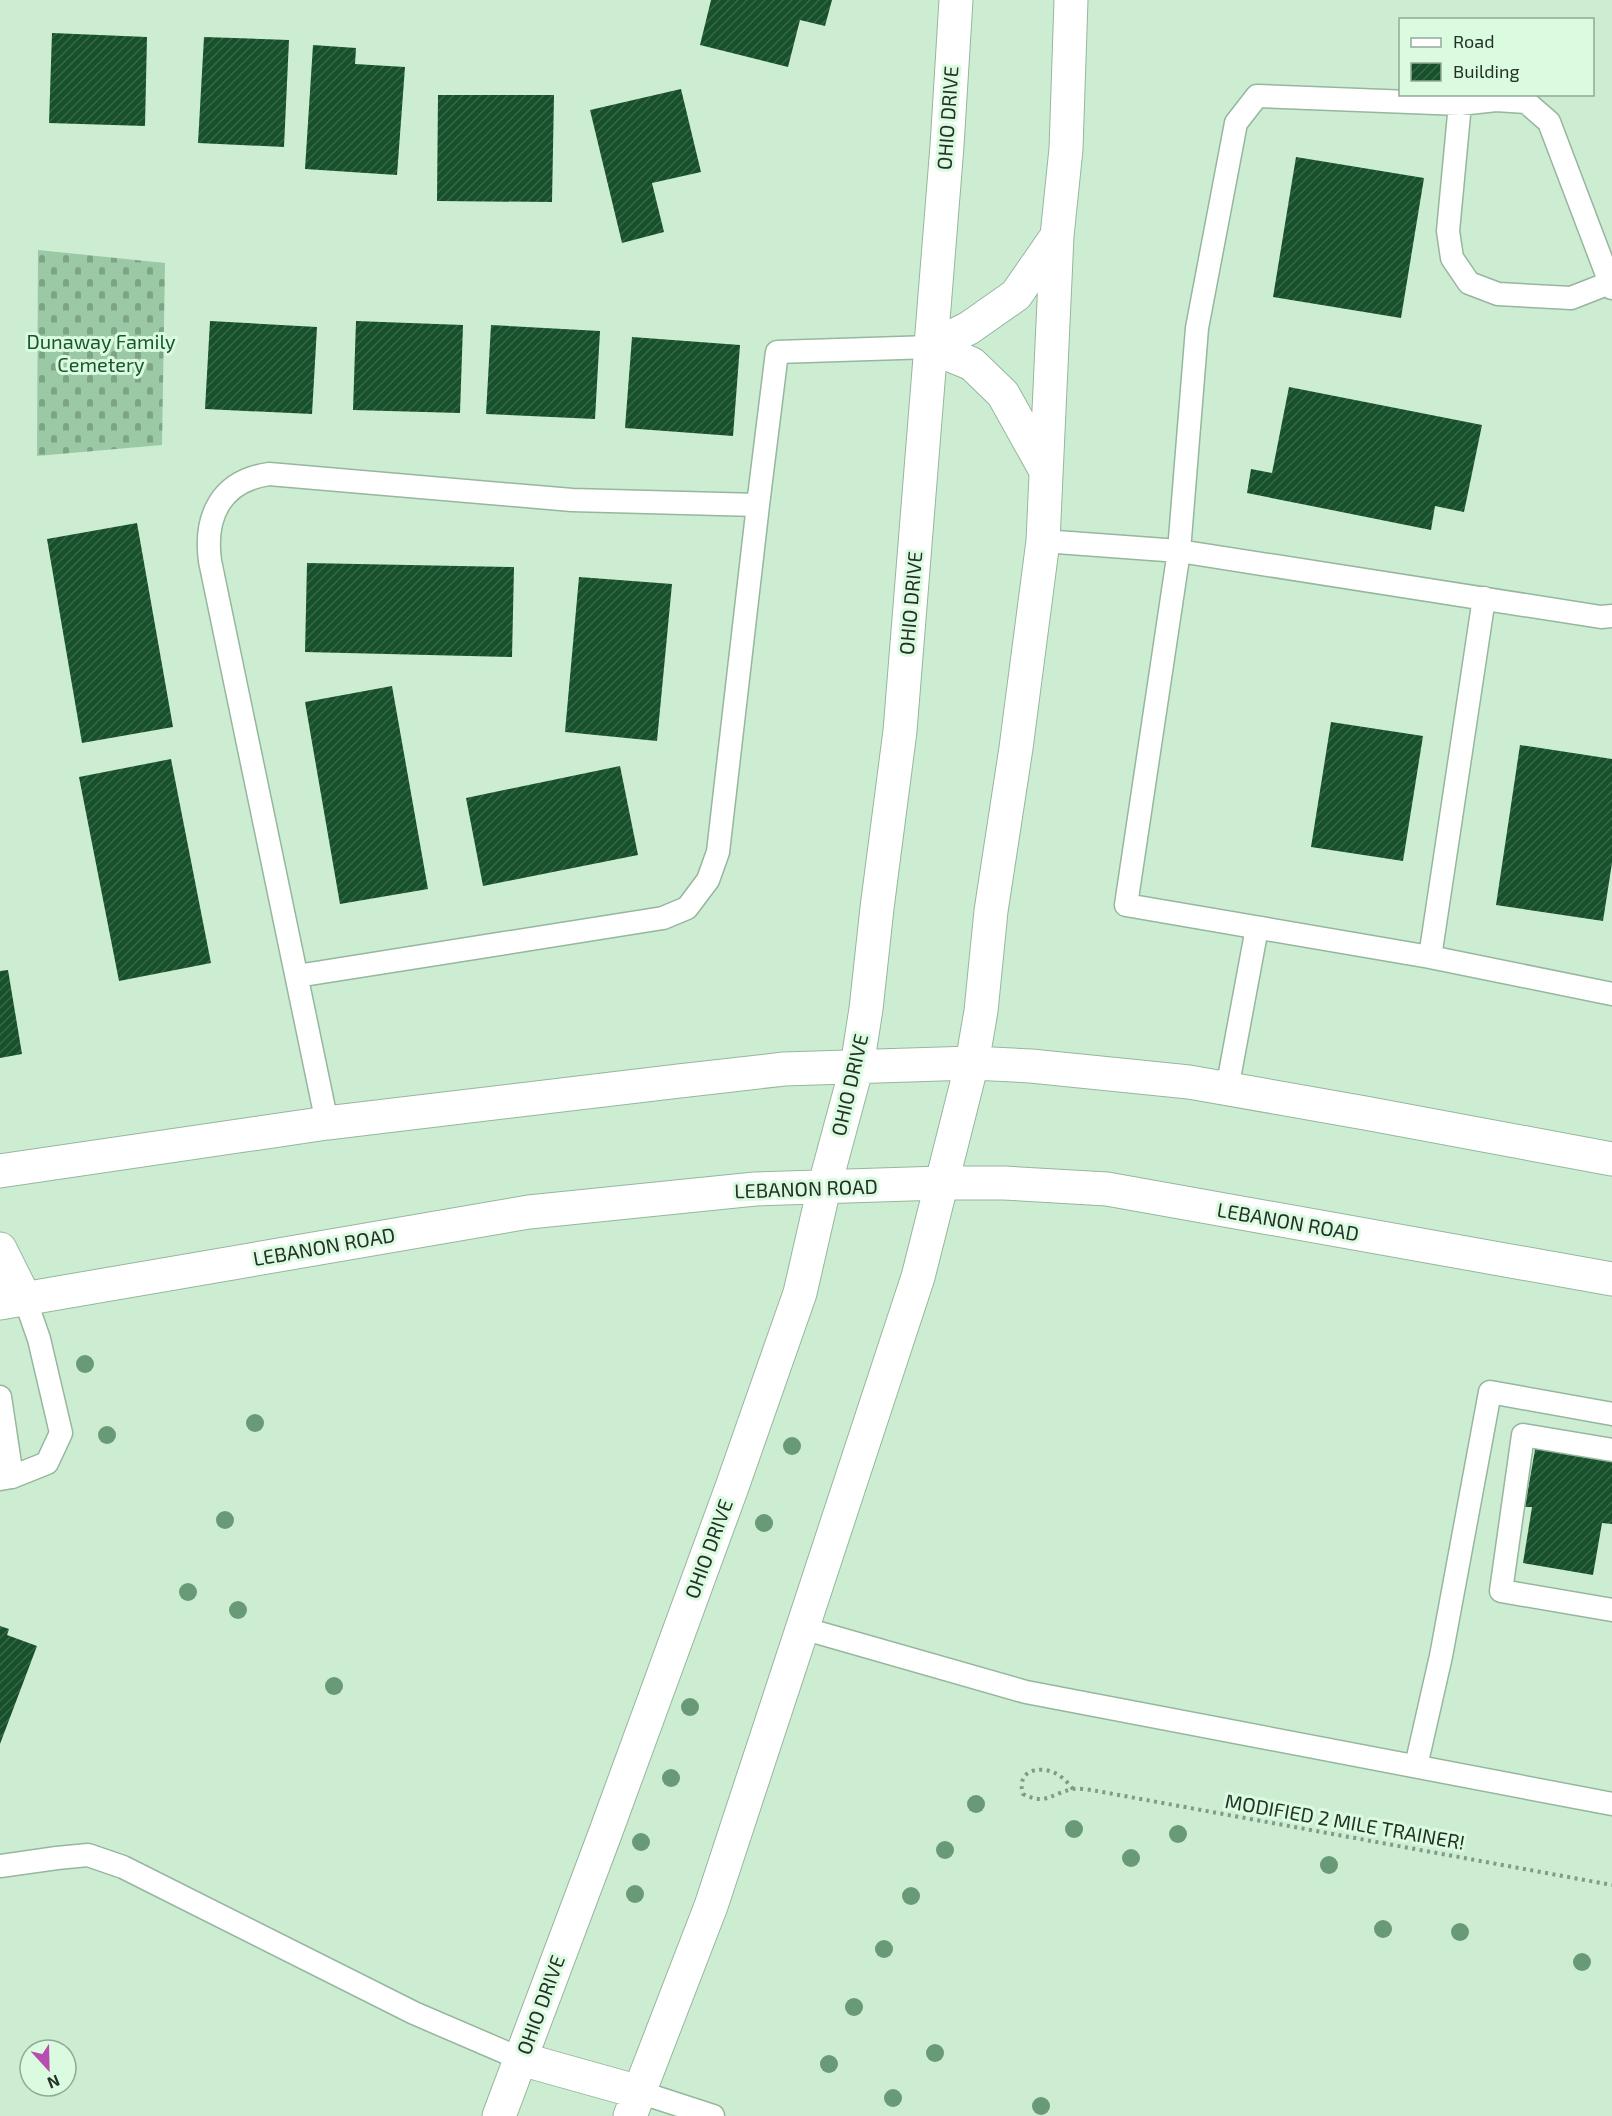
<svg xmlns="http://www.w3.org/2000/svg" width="1612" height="2116" viewBox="0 0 1612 2116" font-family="'Exo 2',sans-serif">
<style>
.cemetery{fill:url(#cemetery-stones)}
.building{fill:url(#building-hatch)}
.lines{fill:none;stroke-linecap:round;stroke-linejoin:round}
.service-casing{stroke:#96b69d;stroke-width:25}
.secondary-casing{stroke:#96b69d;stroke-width:35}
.path{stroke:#819986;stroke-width:4;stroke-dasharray:3 4.5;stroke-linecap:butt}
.service{stroke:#fff;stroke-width:22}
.secondary{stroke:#fff;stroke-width:33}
.tree{fill:#699a78}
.labels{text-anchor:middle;stroke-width:6;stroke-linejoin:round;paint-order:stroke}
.street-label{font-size:20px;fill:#243127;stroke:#dafbe0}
.park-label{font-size:20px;fill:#18572e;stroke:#dafbe0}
</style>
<defs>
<pattern id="cemetery-stones" width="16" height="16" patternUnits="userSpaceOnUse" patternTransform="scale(1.5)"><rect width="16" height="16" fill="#9bc9a5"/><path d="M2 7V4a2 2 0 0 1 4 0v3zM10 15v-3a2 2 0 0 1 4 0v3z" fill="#7ea486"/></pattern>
<pattern id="building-hatch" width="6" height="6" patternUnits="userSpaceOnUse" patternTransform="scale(1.5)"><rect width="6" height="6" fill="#17512b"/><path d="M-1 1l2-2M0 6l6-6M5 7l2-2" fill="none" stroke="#386748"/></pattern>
</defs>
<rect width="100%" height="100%" fill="#cdedd3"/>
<path class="cemetery" d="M38,250L165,263L162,445L37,456Z"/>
<path class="building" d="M711,0H832L825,26L800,20L788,67L700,45Z
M52,33L147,37L145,126L49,123Z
M204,37L289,40L284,147L198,143Z
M313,45L356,48L355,64L405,67L397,175L305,169Z
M681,89L701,172L652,183L664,232L622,243L590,110Z
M438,95H554L552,202L437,201Z
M1296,157L1424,178L1401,318L1273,297Z
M210,321L317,327L312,414L205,409Z
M356,321L463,325L460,413L353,410Z
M491,325L600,331L595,419L486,414Z
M632,337L740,345L733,436L625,428Z
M1289,387L1482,425L1464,512L1435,506L1431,530L1247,493L1251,469L1272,473Z
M137,523L173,727L82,743L47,539Z
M307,563L514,567L512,657L305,652Z
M579,577L672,584L657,741L565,732Z
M392,686L428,889L340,904L305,702Z
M1331,722L1423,736L1403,861L1311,847Z
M1520,745L1612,759V863L1603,921L1496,905Z
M171,759L211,963L119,981L79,777Z
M620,766L638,855L483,886L466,798Z
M8,970L22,1054L0,1058V971Z
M1536,1444L1612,1456V1524L1602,1523L1593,1575L1523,1563L1532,1507H1525Z
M0,1626L9,1629L7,1635L37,1646L0,1744Z"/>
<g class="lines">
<g class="service-casing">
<path id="service" d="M1460,104L1448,231L1452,258L1469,283L1498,294L1571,298L1612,282
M1612,288L1549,122L1526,102L1496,100L1460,104L1257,96L1236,123L1197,328L1179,551L1126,905L1430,957L1612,994
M1043,541L1179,551L1601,617L1612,616
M1430,957L1484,598
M297,976L663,918L687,908L708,880L718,852L758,505
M1227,1089L1257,928
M327,1123L210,561C204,516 221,481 269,474L572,500L758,505L777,352L931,347
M0,1397L12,1477
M1612,1450L1523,1435L1501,1591L1612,1610
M0,1479L12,1477L47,1463L61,1433L39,1339L25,1299
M802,1628L1026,1692L1612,1804
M1416,1766L1441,1656L1490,1392L1612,1414
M0,1866L57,1858L88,1855L123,1867L414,2013L521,2059
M639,2092L713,2116"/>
</g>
<g class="secondary-casing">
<path id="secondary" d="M931,347L972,364L1003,394L1046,471
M931,347L969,328L1016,295L1057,236
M0,1171L327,1123L679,1081L784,1069L972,1063L1031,1066L1189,1082L1365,1113L1612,1159
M0,1249L25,1299
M0,1303L529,1212L755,1189L941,1183H1004L1107,1189L1612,1279
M521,2059L639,2092
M499,2116L605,1834L732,1487L800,1293L824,1188L857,1066L866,1009L877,908L900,731L947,146L956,0
M630,2116L711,1906L918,1277L972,1063L981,1011L991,911L1016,748L1043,541L1057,236L1066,149L1071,0"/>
</g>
<path class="path" d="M1073,1789C1068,1783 1063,1777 1055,1773C1038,1765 1016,1771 1023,1794C1046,1806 1052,1793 1073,1789C1080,1788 1090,1790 1097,1791L1612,1885"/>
<use href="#service" class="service"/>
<use href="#secondary" class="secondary"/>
</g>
<g class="tree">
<circle cx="85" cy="1364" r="9"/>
<circle cx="255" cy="1423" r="9"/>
<circle cx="107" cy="1435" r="9"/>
<circle cx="792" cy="1446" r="9"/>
<circle cx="225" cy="1520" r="9"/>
<circle cx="764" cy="1523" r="9"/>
<circle cx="188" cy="1592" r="9"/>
<circle cx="238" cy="1610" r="9"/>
<circle cx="334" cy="1686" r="9"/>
<circle cx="690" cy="1707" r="9"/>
<circle cx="671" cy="1778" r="9"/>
<circle cx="976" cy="1804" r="9"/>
<circle cx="1074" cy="1829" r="9"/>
<circle cx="1178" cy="1834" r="9"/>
<circle cx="641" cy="1842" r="9"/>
<circle cx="945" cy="1850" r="9"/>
<circle cx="1131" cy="1858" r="9"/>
<circle cx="1329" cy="1865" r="9"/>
<circle cx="635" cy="1894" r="9"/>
<circle cx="911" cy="1896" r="9"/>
<circle cx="1383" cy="1929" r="9"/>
<circle cx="1460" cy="1932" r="9"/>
<circle cx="884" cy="1949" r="9"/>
<circle cx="1582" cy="1962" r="9"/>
<circle cx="854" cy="2007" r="9"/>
<circle cx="935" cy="2053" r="9"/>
<circle cx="829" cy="2064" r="9"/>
<circle cx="893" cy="2098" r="9"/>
<circle cx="1041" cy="2106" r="9"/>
</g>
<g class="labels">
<g class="street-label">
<text transform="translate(948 118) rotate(-86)" y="7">OHIO DRIVE</text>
<text transform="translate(911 603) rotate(-85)" y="7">OHIO DRIVE</text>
<text transform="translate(850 1085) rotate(-77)" y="7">OHIO DRIVE</text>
<text transform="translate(806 1189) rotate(-2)" y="7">LEBANON ROAD</text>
<text transform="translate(1288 1222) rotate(10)" y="7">LEBANON ROAD</text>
<text transform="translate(324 1247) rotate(-10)" y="7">LEBANON ROAD</text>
<text transform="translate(709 1549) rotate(-70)" y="7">OHIO DRIVE</text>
<text transform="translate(1345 1822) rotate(10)" y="7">MODIFIED 2 MILE TRAINER!</text>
<text transform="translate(541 2005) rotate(-70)" y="7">OHIO DRIVE</text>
</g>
<g class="park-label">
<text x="101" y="349">Dunaway Family<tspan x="101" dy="23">Cemetery</tspan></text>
</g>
</g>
<rect x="1399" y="18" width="195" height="78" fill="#dafbe0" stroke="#91aa96" stroke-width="1.5"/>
<rect x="1411" y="38" width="30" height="9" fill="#ffffff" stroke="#91aa96" stroke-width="1.5"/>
<text x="1453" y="48" font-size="18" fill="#243127">Road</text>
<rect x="1411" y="63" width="30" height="18" fill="url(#building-hatch)" stroke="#91aa96" stroke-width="1.5"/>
<text x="1453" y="78" font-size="18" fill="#243127">Building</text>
<g transform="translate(48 2068) rotate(158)"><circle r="28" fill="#dafbe0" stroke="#91aa96" stroke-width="1.5"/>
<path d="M0-4.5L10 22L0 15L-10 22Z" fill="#b74dae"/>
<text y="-9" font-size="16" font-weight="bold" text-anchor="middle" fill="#243127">N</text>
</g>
</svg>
